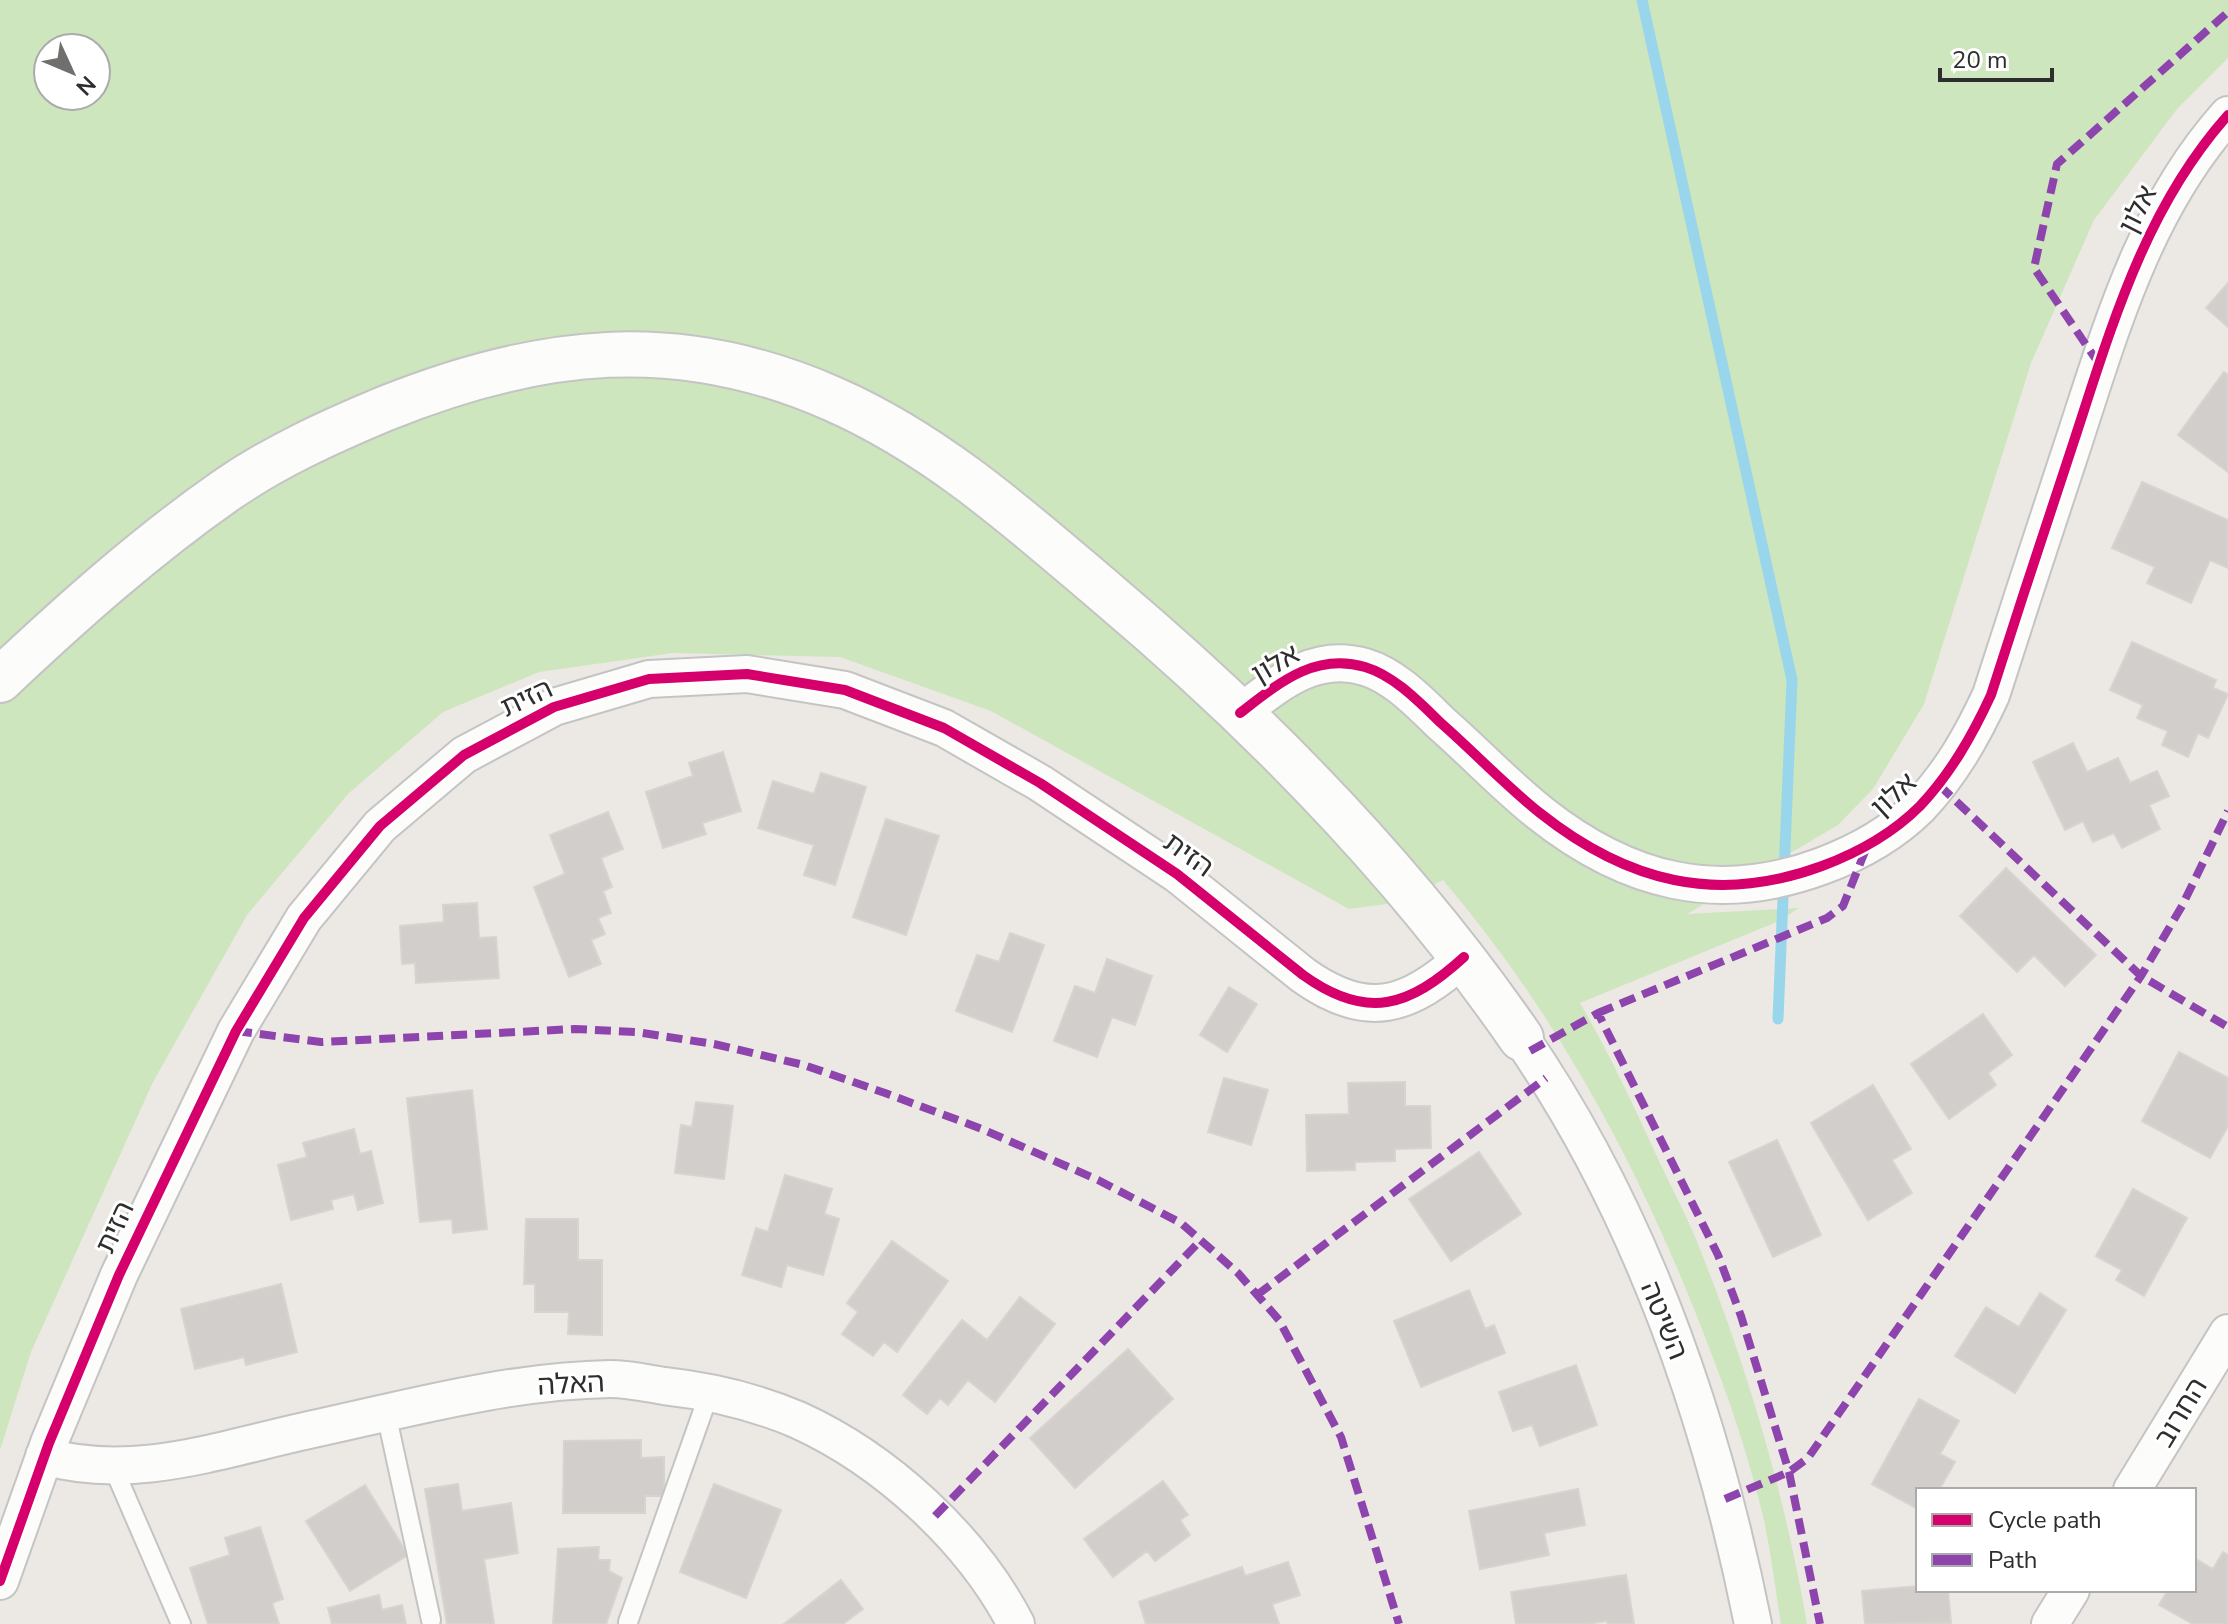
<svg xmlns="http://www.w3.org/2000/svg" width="2228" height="1624" viewBox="0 0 2228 1624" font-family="'Nunito Sans','Noto Sans Hebrew',sans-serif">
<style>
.green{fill:#cee6be;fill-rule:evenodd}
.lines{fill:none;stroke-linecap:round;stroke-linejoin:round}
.stream{stroke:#99d6ec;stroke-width:11}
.building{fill:#d1cecb;stroke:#d7d4d0;stroke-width:2}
.service-casing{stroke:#c5c4c5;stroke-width:22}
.minor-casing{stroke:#c5c4c5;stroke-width:40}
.secondary-casing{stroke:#c5c4c5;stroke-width:48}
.service{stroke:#fcfcfb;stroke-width:18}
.minor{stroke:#fcfcfb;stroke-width:36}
.secondary{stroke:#fcfcfb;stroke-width:44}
.quiet{stroke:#8e44ad;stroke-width:8;stroke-dasharray:16 8;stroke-linecap:butt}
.cycleway-casing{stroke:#fff;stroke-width:15}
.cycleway{stroke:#d6006c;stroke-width:10}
.labels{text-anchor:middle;stroke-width:6;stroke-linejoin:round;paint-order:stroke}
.street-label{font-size:28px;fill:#2e2e2e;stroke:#fff}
</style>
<rect width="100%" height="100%" fill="#ece8e4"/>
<path class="green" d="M0,0H2228V58L2177,109L2094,220L2031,363L1924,704L1873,789L1838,825L1687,914L1799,908L1779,921L1580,1003C1608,1051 1631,1100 1654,1150C1668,1181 1685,1212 1698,1244C1747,1366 1785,1495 1807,1624H1781C1775,1588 1771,1551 1763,1516C1746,1445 1721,1376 1694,1309C1632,1154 1552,1008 1443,880L1401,902L1349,909L991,711L840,657L673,653L539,672L443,712L348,794L247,915L153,1082L31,1352L0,1450ZM48,48H96V96H48Z"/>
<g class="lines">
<path class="stream" d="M1642,0L1792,680L1778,1019"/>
</g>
<path class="building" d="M2228,283V327L2206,308Z
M2224,372L2228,375V472L2178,435Z
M2142,482L2228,520V568L2210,560L2191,603L2147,583L2155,567L2112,548Z
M2132,642L2216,680L2213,688L2228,694L2208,738L2198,733L2188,757L2162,745L2168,731L2137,718L2143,705L2110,690Z
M2073,743L2087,772L2118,758L2130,783L2157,771L2169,796L2149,805L2160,829L2122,848L2114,833L2093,842L2083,821L2065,830L2033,762Z
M723,752L741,811L702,823L706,834L663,848L646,792L693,776L689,763Z
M821,773L866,787L835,885L804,875L814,845L758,828L773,781L814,794Z
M608,812L623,849L601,858L612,887L603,891L611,913L598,918L605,934L591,940L601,964L569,977L534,887L565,874L550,835Z
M886,819L939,836L906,935L853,917Z
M2006,868L2096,955L2065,986L2034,955L2017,972L1960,916Z
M477,903L479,938L496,937L499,978L416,983L415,963L402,964L400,926L444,922L443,905Z
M1010,933L1044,945L1012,1032L956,1011L977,955L999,962Z
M1107,959L1152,976L1135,1025L1112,1017L1097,1057L1054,1041L1075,986L1095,993Z
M1229,987L1257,1004L1227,1052L1200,1035Z
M1983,1014L2012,1055L1988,1073L1996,1085L1949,1119L1911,1064Z
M2179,1052L2228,1078V1126L2210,1158L2142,1121Z
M1224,1078L1268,1090L1251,1145L1208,1132Z
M1405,1082V1106H1430L1431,1148L1395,1149V1161L1355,1162V1170L1307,1171L1306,1115L1349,1114L1348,1083Z
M1873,1085L1911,1149L1892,1160L1912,1193L1868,1220L1811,1123Z
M472,1090L487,1229L453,1233L452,1219L420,1222L407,1098Z
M696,1102L733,1106L724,1179L675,1173L681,1125L692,1127Z
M354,1129L360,1154L371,1151L383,1203L358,1210L354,1194L331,1200L333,1209L291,1220L278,1165L307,1157L303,1143Z
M1777,1140L1821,1235L1773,1257L1729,1162Z
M1479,1152L1521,1214L1451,1261L1409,1199Z
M785,1175L832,1189L824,1214L839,1219L823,1275L787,1265L781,1287L742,1275L756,1228L768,1232Z
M2133,1189L2187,1218L2144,1296L2116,1280L2122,1270L2096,1256Z
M526,1219H578V1260H602V1335L568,1334L569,1312H535V1284H524Z
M892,1241L948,1281L897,1352L884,1342L873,1356L842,1334L858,1312L847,1303Z
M281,1284L297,1352L246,1365L244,1357L195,1369L181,1309Z
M1469,1290L1485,1329L1494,1325L1505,1353L1421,1387L1394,1321Z
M2040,1293L2066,1310L2015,1393L1955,1356L1986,1307L2019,1327Z
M1020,1297L1055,1324L995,1402L968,1380L948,1405L940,1398L927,1414L903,1395L962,1320L987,1340Z
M1128,1349L1173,1399L1075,1488L1030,1438Z
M1576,1365L1597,1425L1540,1446L1532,1425L1513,1431L1499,1392Z
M1919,1399L1959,1421L1940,1454L1955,1462L1939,1490H1918V1509L1872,1484Z
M641,1440V1458L664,1457V1496H645V1513H563L564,1441Z
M1163,1481L1188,1515L1180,1520L1190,1535L1155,1561L1147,1551L1113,1577L1084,1539Z
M458,1484L462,1511L511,1503L518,1553L484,1559L494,1624H447L425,1489Z
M714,1484L781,1510L746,1598L680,1572Z
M365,1485L408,1555L350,1591L306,1521Z
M1578,1489L1585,1525L1544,1533L1549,1555L1480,1569L1469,1511Z
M260,1527L283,1599L272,1603L279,1624H208L190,1568L230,1555L225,1538Z
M599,1547L598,1560H610L609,1571L622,1578L606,1624H553L558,1549Z
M2223,1552L2228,1555V1624H2193L2159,1605L2168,1590H2194V1558L2213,1569Z
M1288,1562L1300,1595L1272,1604L1279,1624H1146L1139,1602L1242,1567L1245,1576Z
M1626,1575L1634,1624H1608L1607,1621L1586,1624H1516L1511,1592Z
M841,1580L863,1609L843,1624H784Z
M1918,1586V1590H1948L1951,1623L1865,1624L1862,1591Z
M379,1595L382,1610L402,1605L406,1624H332L328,1608Z"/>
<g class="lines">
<g class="service-casing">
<path id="service" d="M386,1413L431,1620
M113,1467L181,1624
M628,1622L710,1391"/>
</g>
<g class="minor-casing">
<path id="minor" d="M1240,713C1278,684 1314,652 1365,667C1395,676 1420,703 1442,724C1475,753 1506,786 1540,813C1627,882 1717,905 1822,866C1857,853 1893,833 1920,806C1951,773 1972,736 1991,695C2018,610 2046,526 2074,441C2112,325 2145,208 2228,115
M1521,1038C1641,1212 1712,1419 1753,1624
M44,1456C130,1481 216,1451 300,1432C403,1410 504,1381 610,1379C628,1379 646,1383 664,1386C709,1391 756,1402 798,1420C886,1460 972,1539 1016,1624
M2132,1490L2228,1333
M0,1581L49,1443L119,1275L236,1031L304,918L380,826L464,755L554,707L649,679L747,674L845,690L944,728L1040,783L1177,874L1303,975C1367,1021 1409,1007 1464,957
M2050,1624L2071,1590"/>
</g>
<g class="secondary-casing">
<path id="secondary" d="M0,680C71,613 145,547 225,491C274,457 329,432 384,409C538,347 677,330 833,399C938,445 1024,523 1110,596C1265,727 1406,871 1521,1038"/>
</g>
<use href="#service" class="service"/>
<use href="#minor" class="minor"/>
<use href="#secondary" class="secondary"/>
<path class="quiet" d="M2099,364L2034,268L2057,164L2228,12
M1939,785L2141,976L2228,1027
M1598,1013L1827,918L1843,906L1868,844
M236,1031L321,1042L575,1029L636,1032L714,1044L804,1065L885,1093L982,1129L1098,1180L1181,1223L1238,1273L1279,1320L1341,1437L1399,1624
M1530,1051L1598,1013L1718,1255L1741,1316L1789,1472L1820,1624
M1257,1295L1546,1078
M1725,1499L1789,1472L1808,1458L2141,976L2182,906L2228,811
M935,1516L1201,1240"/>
<g class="cycleway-casing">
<path id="cycleway" d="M1240,713C1278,684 1314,652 1365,667C1395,676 1420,703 1442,724C1475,753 1506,786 1540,813C1627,882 1717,905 1822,866C1857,853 1893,833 1920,806C1951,773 1972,736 1991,695C2018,610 2046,526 2074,441C2112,325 2145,208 2228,115
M0,1581L49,1443L119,1275L236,1031L304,918L380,826L464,755L554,707L649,679L747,674L845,690L944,728L1040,783L1177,874L1303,975C1367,1021 1409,1007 1464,957"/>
</g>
<use href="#cycleway" class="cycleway"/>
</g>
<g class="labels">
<g class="street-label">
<text transform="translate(2137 209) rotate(-63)" y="10">אלון</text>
<text transform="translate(1275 663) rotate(-30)" y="10">אלון</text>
<text transform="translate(526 697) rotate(-25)" y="10">הזית</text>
<text transform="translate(1893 794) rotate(-42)" y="10">אלון</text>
<text transform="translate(1189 854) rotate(36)" y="10">הזית</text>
<text transform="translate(114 1227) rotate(-65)" y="10">הזית</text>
<text transform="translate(1665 1320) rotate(68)" y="10">השיטה</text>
<text transform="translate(571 1383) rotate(-3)" y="10">האלה</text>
<text transform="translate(2180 1412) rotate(-59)" y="10">החרוב</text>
</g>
</g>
<rect x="1916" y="1488" width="280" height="104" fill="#ffffff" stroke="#ababab" stroke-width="2"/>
<rect x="1932" y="1514" width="40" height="12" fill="#d6006c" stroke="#ababab" stroke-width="2"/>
<text x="1988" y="1528" font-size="24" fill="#2e2e2e">Cycle path</text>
<rect x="1932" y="1554" width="40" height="12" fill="#8e44ad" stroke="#ababab" stroke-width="2"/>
<text x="1988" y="1568" font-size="24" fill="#2e2e2e">Path</text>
<g transform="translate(72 72) rotate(134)"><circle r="38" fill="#ffffff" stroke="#ababab" stroke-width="2"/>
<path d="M0-6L14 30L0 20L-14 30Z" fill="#706f6e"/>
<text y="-12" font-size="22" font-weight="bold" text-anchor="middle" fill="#2e2e2e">N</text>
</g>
<path d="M1940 68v12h112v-12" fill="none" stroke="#2e2e2e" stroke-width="4"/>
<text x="1952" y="68" font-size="24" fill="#2e2e2e" stroke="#ffffff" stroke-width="6" paint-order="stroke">20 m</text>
</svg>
